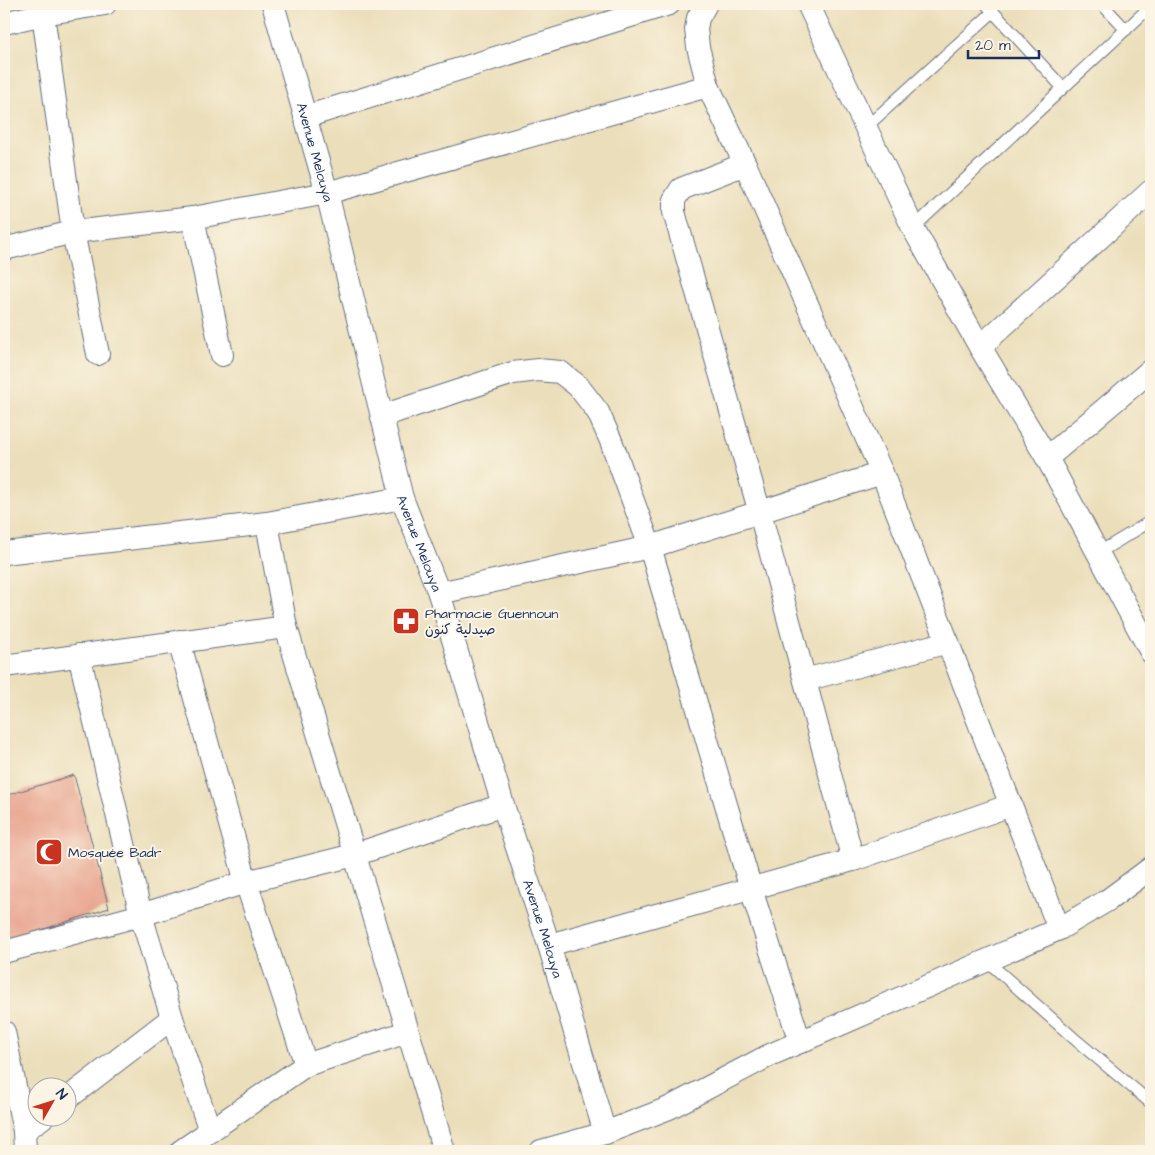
<svg xmlns="http://www.w3.org/2000/svg" width="1155" height="1155" viewBox="0 0 1155 1155" font-family="'Architects Daughter','Playpen Sans Arabic',sans-serif">
<style>
.building{fill:#e69d87}
.lines{fill:none;stroke-linecap:round;stroke-linejoin:round}
.lane-casing{stroke:#646d7f;stroke-width:13}
.street-casing{stroke:#646d7f;stroke-width:24}
.lane{stroke:#fff;stroke-width:11}
.street{stroke:#fff;stroke-width:22}
.labels{text-anchor:middle;stroke-width:4;stroke-linejoin:round;paint-order:stroke}
.street-label{font-size:14px;fill:#1b2f5e;stroke:#fcf5e5}
.poi-label{font-size:14px;fill:#1b2f5e;stroke:#fcf5e5;text-anchor:start}
</style>
<rect width="100%" height="100%" fill="#fcf5e5"/>
<filter id="ink" filterUnits="userSpaceOnUse"><feTurbulence type="fractalNoise" baseFrequency=".02" numOctaves="2"/><feDisplacementMap in="SourceGraphic" scale="10" xChannelSelector="R" yChannelSelector="G"/><feConvolveMatrix kernelMatrix="1 2 1 2 8 2 1 2 1" color-interpolation-filters="sRGB"/></filter>
<filter id="wash" filterUnits="userSpaceOnUse"><feTurbulence type="fractalNoise" baseFrequency=".0096" numOctaves="4" result="noise"/><feDisplacementMap in="SourceGraphic" scale="20" xChannelSelector="R" yChannelSelector="G"/><feGaussianBlur stdDeviation="1.12" result="paint"/><feColorMatrix in="noise" values="0 0 0 0 0 0 0 0 0 0 0 0 0 0 0 0 0 1.4 0 .05"/><feComposite in="paint" operator="in"/></filter>
<g filter="url(#wash)">
<rect width="100%" height="100%" fill="#ebdfbb"/>
<g id="blocks">
<path class="building" d="M74,775L109,908L4,942V796Z"/>
</g>
</g>
<g filter="url(#ink)">
<use href="#blocks" fill-opacity="0" stroke="#646d7f" stroke-width="1"/>
<g class="lines">
<g class="lane-casing">
<path id="lane" d="M986,4L1063,88
M1102,4L1126,30
M865,128L993,12
M913,228L1151,6
M1098,553L1151,521
M987,961L1077,1041L1151,1103"/>
</g>
<g class="street-casing">
<g id="street">
<path id="s1" d="M273,4L327,193L402,498L439,593L503,805L549,945L605,1133"/>
<path d="M706,4L698,18L696,29L698,47L708,86L745,164L882,473L1059,929"/>
<path d="M808,4L913,228L980,347L1047,458L1151,652"/>
<path d="M43,14L73,232L98,354"/>
<path d="M4,23L43,14L105,4"/>
<path d="M305,117L669,4"/>
<path d="M193,218L222,355"/>
<path d="M4,249L73,232L193,218L327,193L708,86"/>
<path d="M980,347L1151,191"/>
<path d="M382,416L513,373L538,370L560,372L578,386L598,412L611,441L650,547L751,889L800,1042"/>
<path d="M1047,458L1151,370"/>
<path d="M267,523L286,627L444,1151"/>
<path d="M4,553L267,523L402,498"/>
<path d="M439,593L650,547L882,473"/>
<path d="M179,641L246,882L306,1065"/>
<path d="M79,655L141,915L172,1018L210,1131"/>
<path d="M4,666L286,627"/>
<path d="M805,680L948,642"/>
<path d="M853,860L1011,805"/>
<path d="M549,945L853,860L760,513L674,212V200L681,189L745,164"/>
<path d="M4,952L141,915L246,882L354,855L503,805"/>
<path d="M4,1032L24,1131L25,1151"/>
<path d="M68,1098L172,1018"/>
<path d="M24,1131L42,1118"/>
<path d="M181,1151L306,1065L407,1032"/>
<path d="M541,1151L605,1133L669,1108L770,1055L1059,929L1108,900L1151,868"/>
</g>
</g>
<use href="#lane" class="lane"/>
<use href="#street" class="street"/>
</g>
</g>
<defs>
<g id="pharmacy-square" transform="scale(1.4375)"><rect x="-9" y="-9" width="18" height="18" rx="4" fill="#c8321e" stroke="#fcf5e5"/><path d="M-2-6h4v4h4v4h-4v4h-4v-4h-4v-4h4Z" fill="#fff"/></g>
<g id="mosque-square" transform="scale(1.4375)"><rect x="-9" y="-9" width="18" height="18" rx="4" fill="#c8321e" stroke="#fcf5e5"/><path d="M3.5-4.9A6 6 0 1 0 3.5 4.9A5 5 0 1 1 3.5-4.9Z" fill="#fff"/></g>
</defs>
<g fill-rule="evenodd">
<use href="#pharmacy-square" x="406" y="621"/>
<use href="#mosque-square" x="49" y="852"/>
</g>
<g class="labels">
<g class="street-label">
<text dy="5" stroke="none"><textPath href="#s1" startOffset="154">Avenue Melouya</textPath></text>
<text dy="5" stroke="none"><textPath href="#s1" startOffset="559">Avenue Melouya</textPath></text>
<text dy="5" stroke="none"><textPath href="#s1" startOffset="964">Avenue Melouya</textPath></text>
</g>
<g class="poi-label">
<text x="425" y="618">Pharmacie Guennoun<tspan x="425" dy="16">صيدلية كنون</tspan></text>
<text x="68" y="857">Mosquée Badr</text>
</g>
</g>
<rect width="1155" height="1155" fill="none" stroke="#fcf5e5" stroke-width="20"/>
<g transform="translate(52 1102) rotate(51)"><circle r="24" fill="#fcf5e5" stroke="#a2a6af"/>
<path d="M0-4L9 19L0 12L-9 19Z" fill="#c8321e"/>
<text y="-8" font-size="14" font-weight="bold" text-anchor="middle" fill="#1b2f5e">N</text>
</g>
<path d="M968 50v8h71v-8" fill="none" stroke="#1b2f5e" stroke-width="2.5"/>
<text x="975" y="50" font-size="15" fill="#1b2f5e" stroke="#fcf5e5" stroke-width="4" paint-order="stroke">20 m</text>
</svg>
